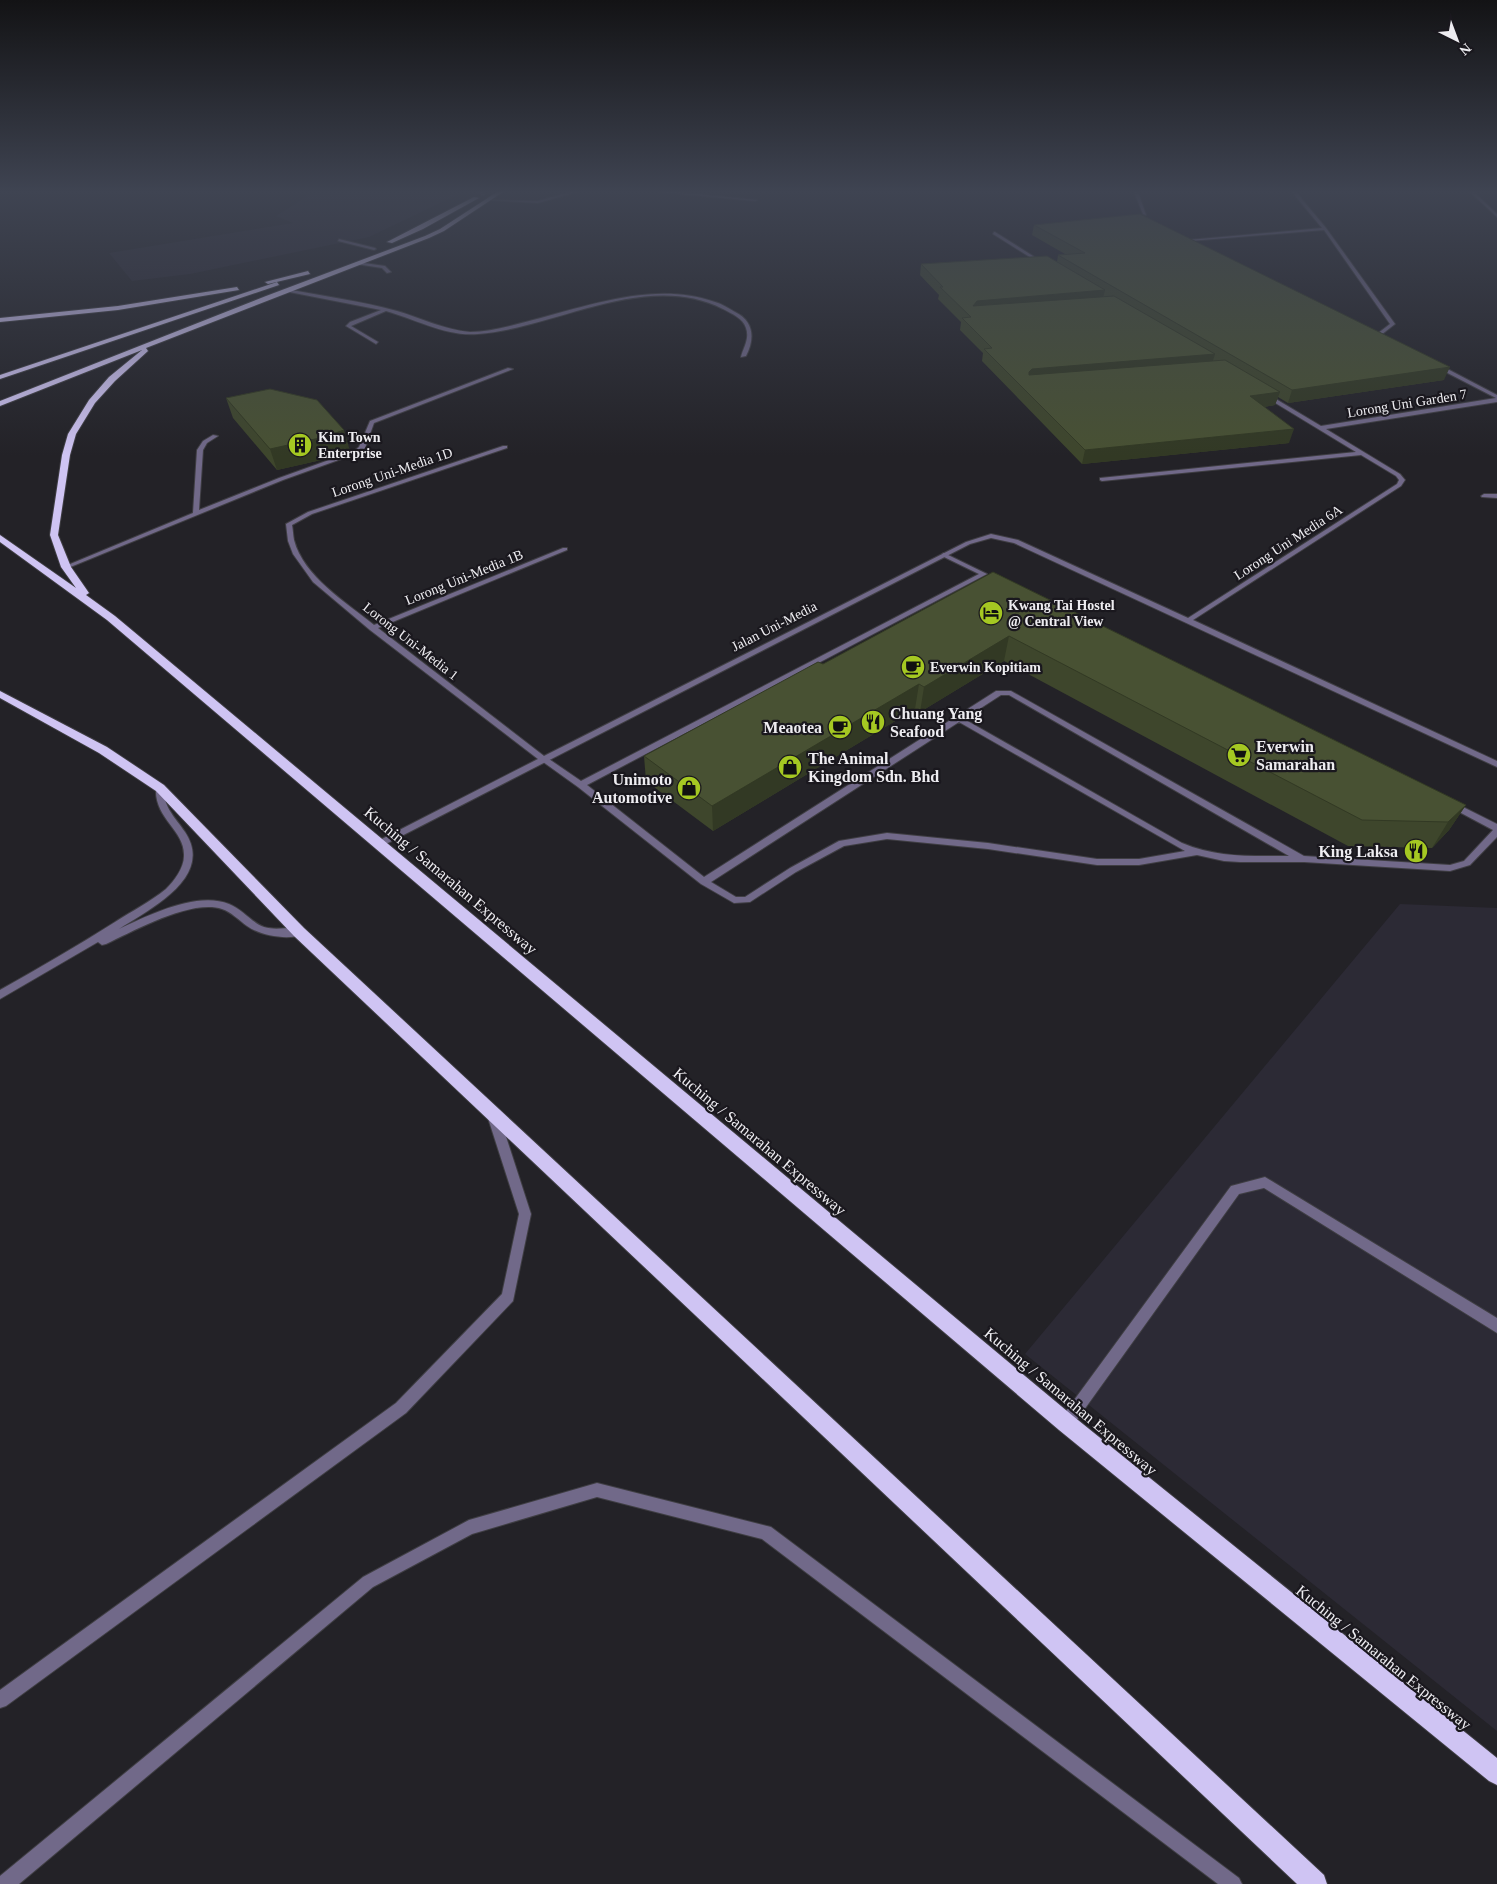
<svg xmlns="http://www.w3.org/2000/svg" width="1497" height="1884" viewBox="0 0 1497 1884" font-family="Georgia,serif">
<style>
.built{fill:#2c2a35}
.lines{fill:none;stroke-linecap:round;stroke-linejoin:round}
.service-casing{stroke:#3f3e43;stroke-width:2}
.minor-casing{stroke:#3f3e43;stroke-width:2}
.trunk-casing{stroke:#3f3e43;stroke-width:2}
.service{fill:#716989;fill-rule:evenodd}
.minor{fill:#716989;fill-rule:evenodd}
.trunk{fill:#cfc4f3;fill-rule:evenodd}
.wall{fill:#3e462c}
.shaded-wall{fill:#323924}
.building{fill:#485133;stroke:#323924}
.labels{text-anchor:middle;stroke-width:4.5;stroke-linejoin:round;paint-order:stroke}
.far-street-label{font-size:14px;fill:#eeedf1;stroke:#1a181e}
.far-poi-label{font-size:14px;font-weight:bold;fill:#eeedf1;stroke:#1a181e;text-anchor:start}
.poi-label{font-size:16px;font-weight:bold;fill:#eeedf1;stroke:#1a181e;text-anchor:start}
.street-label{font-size:16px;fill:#eeedf1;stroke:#1a181e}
</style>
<rect width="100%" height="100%" fill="#232227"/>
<path class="built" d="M314,192L459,194L369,237L190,274L132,281L109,253L293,223L276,216Z
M1400,904L1497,908V1731L1025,1354Z"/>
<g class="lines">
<g class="service-casing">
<path id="service" d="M478,192H483L485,194L482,195Z
M339,239L375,248L376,249L374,250L338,241Z
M357,262L385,266L391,272L387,273L382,268L356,264Z
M508,368L513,369L374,423L365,448L358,453L283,480L68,568L63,567L193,513L197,450L203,441L213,435L218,436L207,443L203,450L199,510L279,478L354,451L359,447L370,421Z
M944,553L987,574L587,785L704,877L996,691H1011L1304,856L1450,865L1464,861L1493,830L1448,806L1447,804L1451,801L1497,824V837L1470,865L1450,871L1304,862H1240L1224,861L1197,855L1139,865H1097L988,849L887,839L844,846L796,872L750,902L734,903L701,884L578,787L539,759L540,757H546L581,781L979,574L942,556V554ZM1001,695H1009L1289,856C1252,856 1217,858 1182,843L964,719ZM959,722L1185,851L1139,859H1097L988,843L887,833L839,841L790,868L745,897H736L711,882Z
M160,785L164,788C163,807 175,817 185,832C215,877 150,909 119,929C149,915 197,891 229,904C242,909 251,922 264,927C277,931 290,926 303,929L304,932L303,935C286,940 261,936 247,926C239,920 231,912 222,909C191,899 134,931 106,944L102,945L98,942L0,999V990C39,968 77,946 115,922C132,911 150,902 166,889C174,881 184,868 184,856C185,830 154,819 156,788Z
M493,1110L497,1112L499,1115L531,1214L513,1301L406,1413L6,1706L0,1708V1690L396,1403L502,1294L519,1214L487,1115L489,1112Z
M1265,1177L1497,1318V1333L1264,1188L1239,1194L1071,1428L1066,1430L1061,1428L1059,1423L1061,1418L1231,1186Z
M597,1483L771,1527L1239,1878L1242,1884H1218L762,1539L597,1497L472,1534L373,1587L19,1884H0V1876L363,1577L469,1520Z"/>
</g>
<g class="minor-casing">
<path id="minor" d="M570,192H577L538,203L487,200L538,201Z
M659,192H676L757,200L755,201Z
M1134,192H1138L1146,215L1143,214Z
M1292,192H1296L1326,228L1395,324L1381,335L1377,334L1390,324L1324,230L1190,241L1188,240L1322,228Z
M1470,192H1474L1497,214V217Z
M994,232H995L1044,263L1041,264L993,234Z
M286,289C323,296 361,301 397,311C421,318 445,330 470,332C491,332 513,325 533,320C591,305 656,281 715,302C722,304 728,308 735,312C754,321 755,339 746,356L741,357C743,348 750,339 746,328C743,318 732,314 723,309C646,270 557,328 478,334C447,337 415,319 386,311L351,326L378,342L376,344L346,326L350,322L381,310L284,291Z
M1436,363L1497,395V402L1326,429L1400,474L1405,480L1401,486L1193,620L1497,761V767L1014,543L991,538L970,544L382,846L379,847L374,844L376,842L538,759L370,630L313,582L293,554L288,541L286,524L308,512L503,446H507V448L312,514L292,525C293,530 293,535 294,540C303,576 347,603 374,625L563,548H567V550L378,628L544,756L966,542L991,534L1018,540L1188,618L1397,484L1399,480L1396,476L1361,455L1102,481L1100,480V478L1356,452L1264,396V394L1266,393L1321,426L1496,398L1434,366Z
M1484,494H1497V498L1482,497L1481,496Z"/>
</g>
<g class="trunk-casing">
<path id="trunk" d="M497,192H503L444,231L429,238L146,348L148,351L115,381L95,403L76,434L70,455L58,535L71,567L89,593L86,595L115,616L1073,1416L1497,1758V1785L1489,1781L1059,1430L107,620L0,542V535L76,588L61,567L50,535L62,455L68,434L89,400L109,377L142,350L0,406V401L266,296L425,236L440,229Z
M474,197L479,198L423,229L392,243L387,242Z
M308,271L310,274L268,284L265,282Z
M277,282L279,285L0,379V375Z
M237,287L239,290L118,310L0,322V318L118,306Z
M0,691L107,747L164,785L304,928L1324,1875L1327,1884H1297L294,936L156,791L99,753L0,698Z"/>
</g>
<use href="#service" class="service"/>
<use href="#minor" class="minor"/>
<use href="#trunk" class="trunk"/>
</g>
<path class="wall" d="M1034,225L1444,380L1288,403L1278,397L1275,405L1264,407L1289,443L1082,464L982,361L983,353L960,330L961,322L938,299L939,295L920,275L921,264L1057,262L1058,255L1065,254L1032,235Z
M226,398L350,451L330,458L277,470L233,418Z
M993,572L1466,805L1449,830L1432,848L1348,846L1004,661L920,712L915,709L713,831L646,781L644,756L823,664Z"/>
<path class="shaded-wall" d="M1105,290L1102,302L973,306L977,301Z
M1215,354L1211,367L1030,382L1029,372L1032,369Z
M1450,367L1444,380L1288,403L1292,390Z
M1280,392L1275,405L1246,410L1250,396Z
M1294,429L1289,443L1082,464L1085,450Z
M344,430L350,451L330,458L277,470L270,449Z
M1009,636L1004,661L920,712L924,687Z
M919,684L915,709L713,831L712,806Z
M1466,805L1449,830L1432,848L1448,822Z"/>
<path class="building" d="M1140,214L1450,367L1292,390L1058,255L1085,253L1034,225Z
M1047,256L1105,290L977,301L973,306L1114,296L1215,354L1032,369L1029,372V375L1225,360L1280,392L1250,396L1294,429L1085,450L984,349L992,348L962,318L971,317L940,287H943L921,264Z
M270,389L317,400L344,430L324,437L270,449L226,398Z
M993,572L1466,805L1448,822L1362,820L1009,636L924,687L919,684L712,806L644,756L818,662L823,664Z"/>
<linearGradient id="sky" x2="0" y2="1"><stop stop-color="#131315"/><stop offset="0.42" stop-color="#3f4452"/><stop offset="1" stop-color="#3f4452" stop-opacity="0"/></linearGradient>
<rect width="1497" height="456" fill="url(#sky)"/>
<defs>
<g id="building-disc" transform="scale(1.25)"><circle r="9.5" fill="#a5c822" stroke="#1a181e"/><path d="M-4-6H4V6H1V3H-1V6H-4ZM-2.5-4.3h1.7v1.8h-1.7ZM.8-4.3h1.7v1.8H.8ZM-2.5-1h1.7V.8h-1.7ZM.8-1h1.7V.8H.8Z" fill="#111"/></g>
<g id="hotel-disc" transform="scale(1.25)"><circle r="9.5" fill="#a5c822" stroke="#1a181e"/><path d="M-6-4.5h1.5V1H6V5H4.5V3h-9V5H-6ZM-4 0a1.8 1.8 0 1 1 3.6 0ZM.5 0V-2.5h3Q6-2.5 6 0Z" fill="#111"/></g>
<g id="cafe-disc" transform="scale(1.25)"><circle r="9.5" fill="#a5c822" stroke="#1a181e"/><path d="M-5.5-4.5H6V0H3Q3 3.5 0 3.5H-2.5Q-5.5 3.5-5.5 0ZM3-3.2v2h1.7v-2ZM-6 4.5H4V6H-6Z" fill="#111"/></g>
<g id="restaurant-disc" transform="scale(1.25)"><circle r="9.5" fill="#a5c822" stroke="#1a181e"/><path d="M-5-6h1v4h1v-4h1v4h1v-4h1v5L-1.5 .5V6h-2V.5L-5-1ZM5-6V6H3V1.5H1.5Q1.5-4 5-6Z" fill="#111"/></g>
<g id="supermarket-disc" transform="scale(1.25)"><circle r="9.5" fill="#a5c822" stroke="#1a181e"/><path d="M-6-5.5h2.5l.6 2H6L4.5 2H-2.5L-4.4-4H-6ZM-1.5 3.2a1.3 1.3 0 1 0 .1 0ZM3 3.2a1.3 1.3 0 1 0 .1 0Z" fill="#111"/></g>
<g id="shop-disc" transform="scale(1.25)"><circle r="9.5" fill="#a5c822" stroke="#1a181e"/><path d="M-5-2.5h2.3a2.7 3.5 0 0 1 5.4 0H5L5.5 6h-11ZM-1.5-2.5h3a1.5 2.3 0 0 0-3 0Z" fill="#111"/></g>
</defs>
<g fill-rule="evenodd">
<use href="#building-disc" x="300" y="445"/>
<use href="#hotel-disc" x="991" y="613"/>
<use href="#cafe-disc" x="913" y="667"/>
<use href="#restaurant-disc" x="873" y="722"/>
<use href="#cafe-disc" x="840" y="727"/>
<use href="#supermarket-disc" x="1239" y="755"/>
<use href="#shop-disc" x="790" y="767"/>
<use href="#shop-disc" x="689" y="788"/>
<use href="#restaurant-disc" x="1416" y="851"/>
</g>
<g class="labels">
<g class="far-street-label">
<text transform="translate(1407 403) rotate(-9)" y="5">Lorong Uni Garden 7</text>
<text transform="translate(392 472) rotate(-19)" y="5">Lorong Uni-Media 1D</text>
<text transform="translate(1288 542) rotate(-33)" y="5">Lorong Uni Media 6A</text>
<text transform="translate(464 577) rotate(-22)" y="5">Lorong Uni-Media 1B</text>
<text transform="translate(774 626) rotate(-27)" y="5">Jalan Uni-Media</text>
<text transform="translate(411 641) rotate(38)" y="5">Lorong Uni-Media 1</text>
</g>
<g class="far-poi-label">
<text x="318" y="442">Kim Town<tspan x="318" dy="16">Enterprise</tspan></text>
<text x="1008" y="610">Kwang Tai Hostel<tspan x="1008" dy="16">@ Central View</tspan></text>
<text x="930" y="672">Everwin Kopitiam</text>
</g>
<g class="poi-label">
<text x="890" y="719">Chuang Yang<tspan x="890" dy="18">Seafood</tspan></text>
<text x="822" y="733" text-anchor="end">Meaotea</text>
<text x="1256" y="752">Everwin<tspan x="1256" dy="18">Samarahan</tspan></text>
<text x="808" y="764">The Animal<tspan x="808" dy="18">Kingdom Sdn. Bhd</tspan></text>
<text x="672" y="785" text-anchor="end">Unimoto<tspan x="672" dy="18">Automotive</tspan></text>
<text x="1398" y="857" text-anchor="end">King Laksa</text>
</g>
<g class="street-label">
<text transform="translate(451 880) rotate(40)" y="6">Kuching / Samarahan Expressway</text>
<text transform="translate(760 1141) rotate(40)" y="6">Kuching / Samarahan Expressway</text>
<text transform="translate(1071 1401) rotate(40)" y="6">Kuching / Samarahan Expressway</text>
<text transform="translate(1384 1657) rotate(39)" y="6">Kuching / Samarahan Expressway</text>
</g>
</g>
<g transform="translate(1457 40) rotate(138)" stroke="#1a181e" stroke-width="4" paint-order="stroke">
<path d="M0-4L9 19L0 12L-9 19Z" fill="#eeedf1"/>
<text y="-8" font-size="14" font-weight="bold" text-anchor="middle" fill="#eeedf1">N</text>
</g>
</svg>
